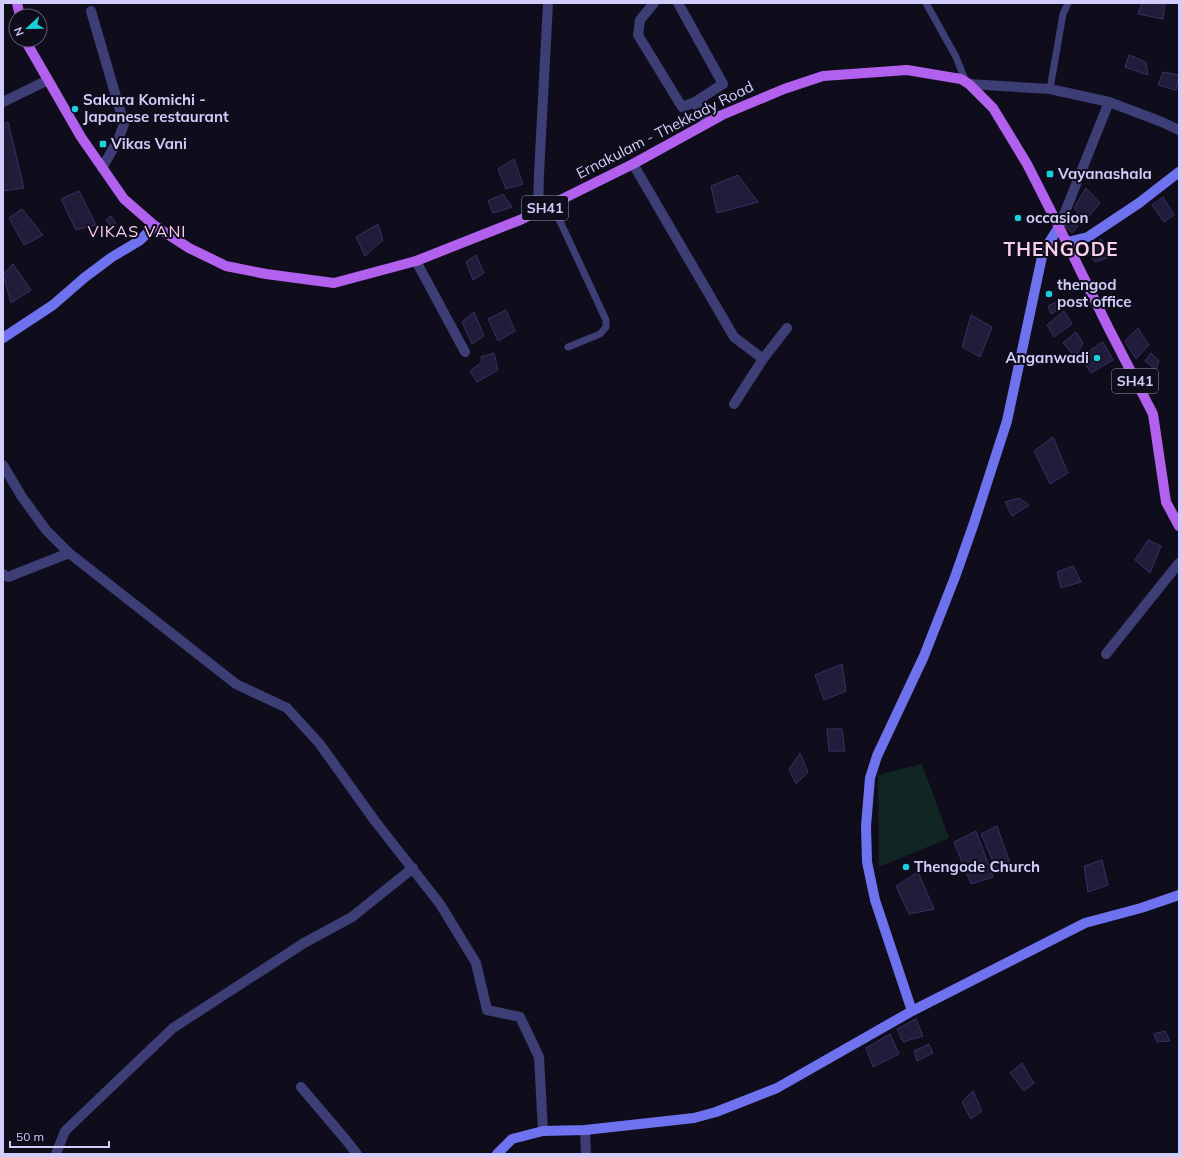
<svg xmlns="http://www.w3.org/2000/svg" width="1182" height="1157" viewBox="0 0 1182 1157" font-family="Mulish,sans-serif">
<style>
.green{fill:#112523}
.building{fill:#201c3a;stroke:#383064}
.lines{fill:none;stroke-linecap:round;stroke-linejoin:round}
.lane{stroke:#3d3e76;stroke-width:7}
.street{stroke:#3d3e76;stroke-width:10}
.secondary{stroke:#6f72ef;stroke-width:10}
.primary{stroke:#b260ee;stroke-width:10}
.poi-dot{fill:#18d1db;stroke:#0f0d1c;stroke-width:1.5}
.labels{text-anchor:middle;stroke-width:4;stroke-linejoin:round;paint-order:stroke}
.shield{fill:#0f0d1c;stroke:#9693b7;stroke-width:1}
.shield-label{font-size:14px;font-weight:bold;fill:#d0cdfa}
.poi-label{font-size:15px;font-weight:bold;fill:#d0cdfa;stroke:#0f0d1c;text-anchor:start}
.street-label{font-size:15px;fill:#d0cdfa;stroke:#0f0d1c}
.neighbourhood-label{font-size:16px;letter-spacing:1px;fill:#facfec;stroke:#0f0d1c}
.district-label{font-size:19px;font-weight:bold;letter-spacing:1px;fill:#facfec;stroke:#0f0d1c}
</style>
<rect width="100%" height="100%" fill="#0f0d1c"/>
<path class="green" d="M922,764L949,838L879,867L878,775Z"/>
<path class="building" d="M1142,3H1159L1165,5L1163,19L1138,14Z
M1129,55L1146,62L1148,75L1125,67Z
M1163,72L1179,75L1176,90L1158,85Z
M8,122L24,188L3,191V125Z
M514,159L523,184L506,189L498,169Z
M738,175L758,202L717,213L711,186Z
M1086,188L1100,203L1085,221L1074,208Z
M79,191L96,225L76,230L61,199Z
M503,194L512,207L493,213L488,201Z
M1163,197L1174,215L1164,222L1152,205Z
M22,209L43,235L24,245L9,218Z
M111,216L116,223L111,226L106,220Z
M1071,220L1078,226L1072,233L1065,226Z
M378,224L383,240L365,256L356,237Z
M1101,239L1113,256L1095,262L1086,249Z
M476,255L484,273L473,280L466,262Z
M13,264L31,290L11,303L3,274Z
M1061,300L1066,305L1051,314L1048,306Z
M506,310L515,331L498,341L488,319Z
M1064,311L1072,324L1054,337L1047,325Z
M474,312L484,336L472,344L462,322Z
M971,315L992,327L980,357L962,347Z
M1138,328L1149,345L1136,359L1125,341Z
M1076,332L1083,343L1075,357L1063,343Z
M1103,342L1113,360L1091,373L1081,356Z
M494,353L498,370L477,382L470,371L482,362L481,357Z
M1151,353L1159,361L1156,370L1145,361Z
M1053,437L1068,473L1050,484L1034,451Z
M1019,498L1029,505L1012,516L1005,502Z
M1148,540L1161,546L1150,573L1135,560Z
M1073,566L1081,582L1061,588L1057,572Z
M842,664L846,691L824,700L815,675Z
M827,729H842L845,751H829Z
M800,753L808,772L796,784L789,769Z
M997,826L1011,866L998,873L981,834Z
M976,831L993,877L971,884L954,842Z
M1102,860L1108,885L1088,892L1084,866Z
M918,872L934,909L909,914L896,886Z
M916,1019L923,1036L903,1042L897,1029Z
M1165,1031L1170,1041L1157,1042L1154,1034Z
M890,1034L899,1054L873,1067L866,1048Z
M929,1044L933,1053L917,1061L914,1051Z
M1022,1063L1034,1083L1024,1091L1010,1073Z
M973,1091L982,1111L971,1119L962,1102Z"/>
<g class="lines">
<path class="lane" d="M926,3L956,57L966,82
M1050,89L1063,14L1068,3
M552,204L606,320V327L600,334L568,347"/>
<path class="street" d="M654,3L640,20L638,35L682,107L695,102L723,84L678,3
M91,11L124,124L118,140L102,168
M969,84L1050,89L1109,102L1162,122L1179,130
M3,102L48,80
M695,102L707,123
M633,164L734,337L763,359L787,328
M538,211L539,174L548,3
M1059,227L1109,102
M416,261L465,352
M734,404L763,359
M3,465L22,497L46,530L69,553L236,684L287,708L319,743L375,821L440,904L476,963L487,1010L520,1017L539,1057L543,1131
M3,574L8,577L69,553
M1106,654L1179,563
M301,1087L346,1140L357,1154
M585,1130L586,1154
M56,1154L65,1131L173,1028L304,943L352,917L413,868"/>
<path class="secondary" d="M1067,242L1088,237L1139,203L1179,172
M3,338L53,305L84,278L112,257L139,241L155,226
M912,1011L875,900L867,862L866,826L870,778L877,756L924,656L955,577L974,523L1007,421L1043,252L1059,227
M497,1154L512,1139L543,1131L585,1130L694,1118L716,1112L777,1088L912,1011L1085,923L1141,908L1179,895"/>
<path class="primary" d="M17,3L20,16
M25,40L81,137L124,199L155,226L189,248L226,266L266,274L334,283L416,261L520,220L633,164L722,115L784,89L823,76L907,70L961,79L969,84L993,108L1027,164L1059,227L1108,327L1153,414L1166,502L1179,526"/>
</g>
<g class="poi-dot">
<circle cx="75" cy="109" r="4"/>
<rect x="99" y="140" width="8" height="8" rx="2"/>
<rect x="1046" y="170" width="8" height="8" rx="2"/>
<circle cx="1018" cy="218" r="4"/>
<circle cx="1049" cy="294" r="4"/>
<circle cx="1097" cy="358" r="4"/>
<circle cx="906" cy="867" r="4"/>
</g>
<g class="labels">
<g class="shield">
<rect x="522" y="196" width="46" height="24" rx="3"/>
<rect x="1112" y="369" width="46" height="24" rx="3"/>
</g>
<g class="shield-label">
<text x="545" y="213">SH41</text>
<text x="1135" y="386">SH41</text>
</g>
<g class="poi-label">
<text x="83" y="105">Sakura Komichi -<tspan x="83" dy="17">Japanese restaurant</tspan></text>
<text x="111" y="149">Vikas Vani</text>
<text x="1058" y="179">Vayanashala</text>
<text x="1026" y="223">occasion</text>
<text x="1057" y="290">thengod<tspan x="1057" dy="17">post office</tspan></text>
<text x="1089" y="363" text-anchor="end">Anganwadi</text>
<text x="914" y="872">Thengode Church</text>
</g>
<g class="street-label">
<text transform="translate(665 130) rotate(-27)" y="5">Ernakulam - Thekkady Road</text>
</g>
<g class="neighbourhood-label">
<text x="137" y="237">VIKAS VANI</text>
</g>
<g class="district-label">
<text x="1061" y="256">THENGODE</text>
</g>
</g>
<rect width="1182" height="1157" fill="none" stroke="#d0cdfa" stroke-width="8"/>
<g transform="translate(28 28) rotate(248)"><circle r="19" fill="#0f0d1c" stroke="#5c5a75"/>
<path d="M0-3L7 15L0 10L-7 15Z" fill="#18d1db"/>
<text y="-6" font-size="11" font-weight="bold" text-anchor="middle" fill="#d0cdfa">N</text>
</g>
<path d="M10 1141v6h99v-6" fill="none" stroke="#d0cdfa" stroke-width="2"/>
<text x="16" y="1141" font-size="12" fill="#d0cdfa" stroke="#0f0d1c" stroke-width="3" paint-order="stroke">50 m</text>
</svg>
